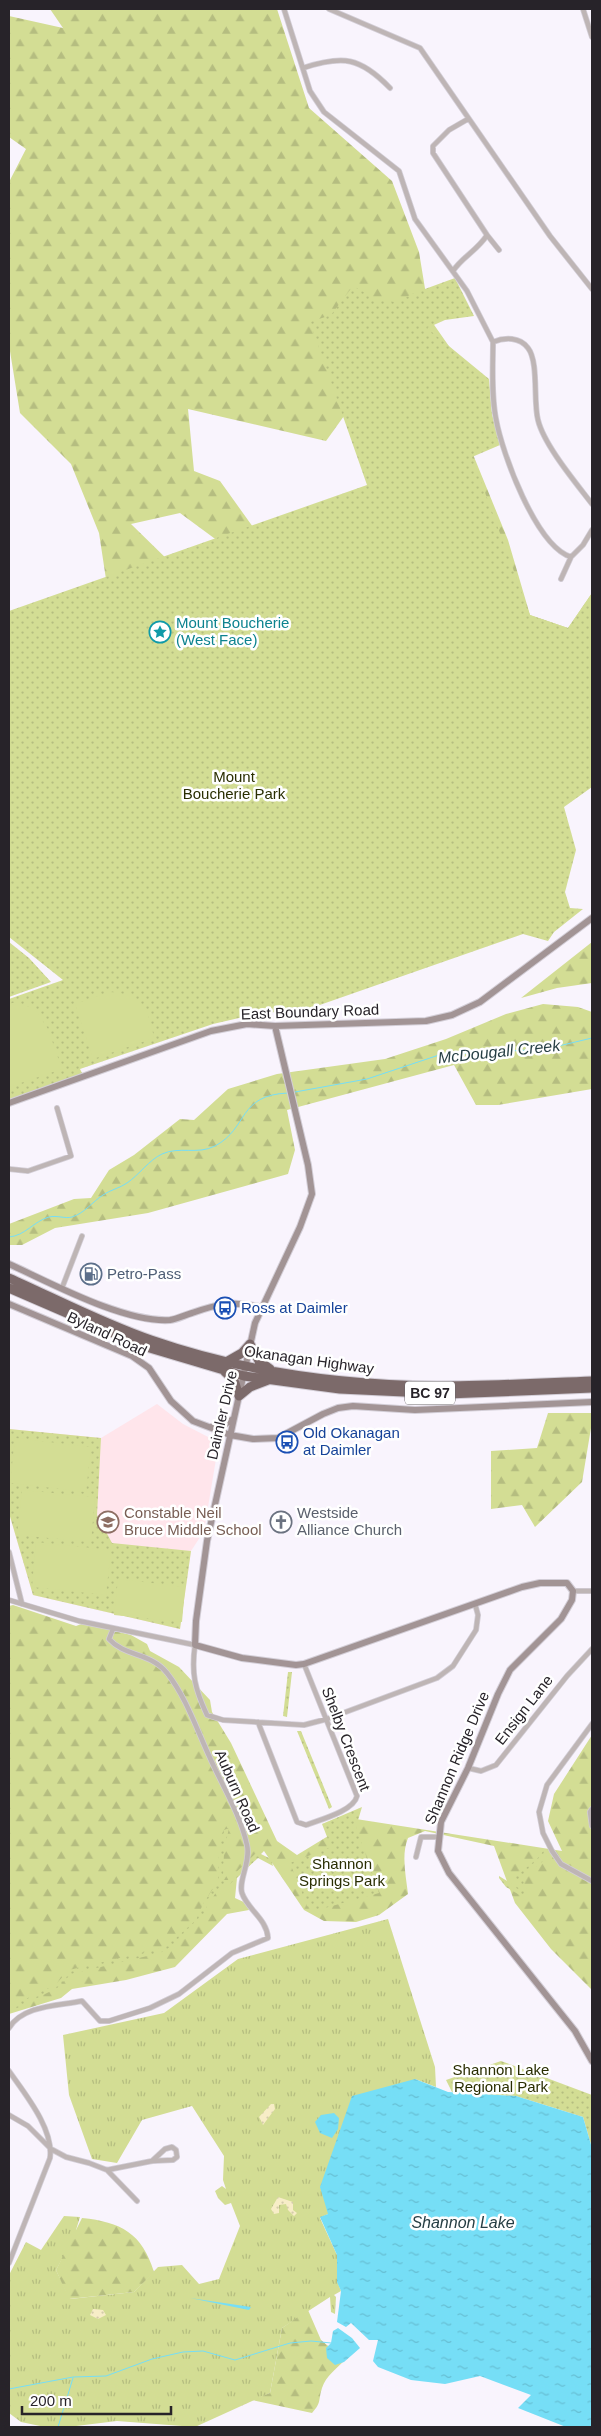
<svg xmlns="http://www.w3.org/2000/svg" width="601" height="2436" viewBox="0 0 601 2436" font-family="Arial,sans-serif">
<style>
.education{fill:#ffe5eb}
.grass{fill:url(#grass-tufts)}
.forest{fill:url(#forest-firs)}
.sand{fill:url(#sand-dots)}
.park{fill:url(#park-dots)}
.pitch{fill:#d3dd94}
.water{fill:url(#water-ripples)}
.lines{fill:none;stroke-linecap:round;stroke-linejoin:round}
.stream{stroke:#76def6;stroke-width:1}
.street-casing{stroke:#d3ced7;stroke-width:6}
.secondary-casing{stroke:#d3ced7;stroke-width:8}
.highway-casing{stroke:#d3ced7;stroke-width:11}
.street{stroke:#beb5b5;stroke-width:4.5}
.secondary{stroke:#a29495;stroke-width:6}
.highway{stroke:#7c6a6a;stroke-width:9}
.labels{text-anchor:middle;stroke-width:5;stroke-linejoin:round;paint-order:stroke}
.shield{fill:#fff;stroke:#686569;stroke-width:1}
.shield-label{font-size:14px;font-weight:bold;fill:#272329}
.culture-label{font-size:15px;fill:#0d838f;stroke:#fff;text-anchor:start}
.park-label{font-size:15px;fill:#2a2e02;stroke:#fff}
.street-label{font-size:15px;fill:#272329;stroke:#fff}
.service-label{font-size:15px;fill:#4e5e75;stroke:#fff;text-anchor:start}
.transit-label{font-size:15px;fill:#164399;stroke:#fff;text-anchor:start}
.education-label{font-size:15px;fill:#785e54;stroke:#fff;text-anchor:start}
.worship-label{font-size:15px;fill:#5b616d;stroke:#fff;text-anchor:start}
.water-label{font-size:16px;font-style:italic;fill:#263e44;stroke:#fff}
</style>
<defs>
<pattern id="grass-tufts" width="24" height="20" patternUnits="userSpaceOnUse" patternTransform="scale(1.25)"><rect width="24" height="20" fill="#d3dd94"/><path d="M3 7l-1-3M5 7V3M7 7l1-3M15 17l-1-3M17 17v-4M19 17l1-3" fill="none" stroke="#b5bd80"/></pattern>
<pattern id="forest-firs" width="22" height="20" patternUnits="userSpaceOnUse" patternTransform="scale(1.25)"><rect width="22" height="20" fill="#d3dd94"/><path d="M5 1l3.5 6h-7zM16 11l3.5 6h-7z" fill="#b5bd80"/></pattern>
<pattern id="sand-dots" width="8" height="8" patternUnits="userSpaceOnUse" patternTransform="scale(1.25)"><rect width="8" height="8" fill="#f7edc7"/><path d="M2 2h.1M6 6h.1" fill="none" stroke="#d4cbab" stroke-width="1.8" stroke-linecap="round"/></pattern>
<pattern id="park-dots" width="8" height="8" patternUnits="userSpaceOnUse" patternTransform="scale(1.25)"><rect width="8" height="8" fill="#d3dd94"/><path d="M2 2h.1M6 6h.1" fill="none" stroke="#b5bd80" stroke-width="1.8" stroke-linecap="round"/></pattern>
<pattern id="water-ripples" width="26" height="14" patternUnits="userSpaceOnUse" patternTransform="scale(1.25)"><rect width="26" height="14" fill="#76def6"/><path d="M2 4q2-2 4 0t4 0M15 11q2-2 4 0t4 0" fill="none" stroke="#66bed3"/></pattern>
</defs>
<rect width="100%" height="100%" fill="#f9f4fd"/>
<path class="education" d="M157,1404L183,1424L214,1440L218,1447L204,1531L191,1551L180,1629L33,1595L9,1513V1429L101,1438Z"/>
<path class="grass" d="M388,1919L435,2067L436,2087L415,2079L328,2214L320,2218L337,2255V2281L341,2291L334,2295L336,2297L335,2314L331,2312L330,2297L282,2328L270,2393L195,2427L117,2421L68,2427H45L21,2422L9,2413V2275L26,2242L41,2250L64,2216L80,2217L76,2230L77,2232L56,2270L70,2299L134,2292L158,2267L182,2265L199,2284L219,2279L240,2226L231,2203L225,2205L218,2198L215,2191L222,2186L226,2189L223,2180L224,2156L192,2106L142,2120L117,2163L92,2159L69,2095L63,2035L164,2013L238,1959Z"/>
<path class="forest" d="M50,9H277L309,108L392,181L419,252L430,319L453,352L454,408L508,540L530,615L568,628L592,593V782L362,391L326,441L188,409L194,471L220,481L268,548L241,558L180,513L131,524L174,566L111,612L99,533L71,464L20,413L9,345V182L26,149L9,137V16L63,28Z
M592,942V983L557,988L521,998Z
M543,1004L578,1007L592,1012V1089L498,1105H476L454,1065L287,1110L295,1150L288,1174L148,1213L55,1228L22,1245H9V1224L74,1199L91,1198L109,1170L134,1155L180,1119L194,1120L228,1089L277,1074L385,1059L446,1039L506,1014Z
M548,1413H592V1422L582,1482L535,1527L522,1505L491,1509V1451L537,1448Z
M13,1605L76,1626L84,1623L131,1635L147,1644L150,1651L179,1667L210,1700L212,1712L231,1743L277,1841L297,1855L356,1819L562,1851L548,1821L554,1794L592,1735V1990L551,1949L515,1903L494,1846L425,1831L408,1838C401,1855 406,1876 408,1894L379,1915L356,1922L324,1921L304,1910L264,1851L237,1878L235,1898L248,1904L249,1910L227,1914L175,1967L126,1980L72,1989L61,1998L9,2014V1606Z
M82,2218C121,2222 142,2233 154,2272L134,2292L69,2299L56,2270Z
M308,2310L321,2340L345,2360C336,2369 326,2376 322,2388C318,2400 322,2402 312,2413L252,2400L270,2393L282,2328Z"/>
<path class="sand" d="M271,2104H274L275,2109L263,2125L259,2117Z
M278,2197L293,2202V2210L297,2213L294,2216L288,2210L286,2204L279,2205V2213L274,2214L271,2209Z
M93,2309L103,2310L106,2315L98,2319L90,2315Z"/>
<path class="park" d="M455,278L474,316L445,320L427,328L489,379L492,414L500,445L472,457L530,615L568,628L592,593V787L564,807L576,850L565,892L570,908L583,909L554,932L548,941L523,934L314,1007L252,1015L213,1024L80,1069L85,1079L9,1106V999L63,980L9,937V611L367,485L310,322L331,315L353,286L378,300L397,302L414,293Z
M9,942L29,958L51,982L9,997Z
M9,1429L101,1438L97,1515L112,1543L191,1551L180,1629L33,1595L9,1513Z
M288,1672H292L287,1717L283,1716Z
M297,1731H301L332,1807L329,1809Z
M362,1807L356,1827L379,1893L314,1911L308,1908L290,1863L331,1847L322,1824Z
M229,1828L224,1851L223,1880H228L257,1852L271,1859L273,1866L258,1858L230,1884L221,1885L207,1906L200,1923L177,1943L160,1953L71,1974L57,1988L9,2012V2007L55,1985L69,1970L158,1949L175,1939L196,1920L203,1904L218,1881L219,1850L224,1830Z
M545,1849L548,1854L542,1862L522,1878L528,1893L523,1897L506,1887L499,1878V1876L520,1889L515,1877L537,1859Z
M501,2061L592,2095V2148L583,2117L516,2096L452,2092L446,2080Z"/>
<path class="pitch" d="M109,992C142,994 148,1007 154,1038L96,1058L92,1056L75,1004Z
M16,1002L35,1009L48,1029L62,1069L9,1087V1004Z
M15,1438L91,1447L86,1492L10,1483Z
M22,1490L95,1497L91,1542L17,1535Z
M36,1542L111,1550L106,1595L32,1587Z
M118,1579L185,1587L182,1622L114,1615Z"/>
<path class="water" d="M415,2079L448,2092L516,2096L583,2117L592,2148V2427H566L518,2408L531,2395L480,2376L445,2384L411,2380L378,2367L373,2361L378,2340H369L351,2323L346,2327L337,2322L341,2291L337,2282V2255L320,2217L328,2214L320,2187L352,2096Z
M334,2113L339,2118L338,2129L332,2138L320,2133L315,2122L321,2115Z
M190,2298L251,2307L249,2310Z
M338,2328L352,2338L360,2348L344,2362L335,2365L327,2358L326,2348L331,2343L333,2331Z"/>
<g class="lines">
<path class="stream" d="M295,1092L367,1079L439,1055L546,1049L592,1038
M9,1237C25,1236 34,1221 49,1217C57,1215 65,1219 72,1217C85,1213 92,1202 103,1195C110,1190 120,1188 127,1183C139,1175 149,1160 162,1154C179,1146 198,1155 215,1146C249,1128 237,1095 288,1093
M9,2389L73,2377L106,2376L152,2359L183,2352L203,2351L235,2360L290,2343L311,2341L331,2343
M58,2427L73,2378"/>
<g class="street-casing">
<path id="street" d="M284,9L310,91L324,112L399,171L415,219L467,291L493,342C493,367 491,394 496,419C502,453 536,546 571,557L583,545L592,530
M329,9L420,48L550,236L592,289
M583,9L592,37
M303,68C343,55 360,57 390,88
M468,119L449,130L433,146V153L487,235L499,250
M453,271C462,257 478,250 487,235
M493,342C505,337 520,337 528,348C539,362 533,402 538,420C544,445 576,483 592,504
M561,579L571,557
M9,1169L28,1171L71,1156L57,1108
M62,1288L82,1236
M9,1552L22,1604
M573,1591H592
M9,1600L79,1621L195,1645C191,1674 195,1689 207,1715L223,1720L304,1725L327,1719L437,1678L453,1666L476,1630L478,1615L475,1604
M258,1722L297,1822L306,1825C319,1820 354,1811 357,1796L304,1664
M592,1724L547,1785L539,1812L543,1833L552,1851L561,1864L592,1881
M468,1768L481,1771L496,1765L567,1676L592,1649
M592,1809L590,1812L592,1826
M416,1857L421,1837H438
M9,2028C23,2005 58,2006 82,2001L100,2021H109L150,2008L179,1994L232,1953L268,1938C267,1919 247,1909 242,1893C238,1881 251,1862 247,1845C240,1814 223,1787 210,1758C197,1730 186,1697 167,1673C150,1652 125,1657 109,1639L113,1629
M9,2071C25,2094 54,2129 50,2158L9,2263
M9,2115L28,2126L51,2149L66,2157L89,2163L107,2170L152,2161L173,2160L177,2157L176,2150L172,2147L165,2149L152,2161
M107,2170L137,2201"/>
</g>
<g class="secondary-casing">
<path id="secondary" d="M275,1026L308,1165L312,1194L300,1227L255,1323L207,1541L196,1621L195,1645L242,1658L296,1665L304,1664L522,1587L540,1583H567L573,1591L572,1600L561,1619L510,1670L498,1694L468,1768L441,1822L438,1851L449,1873L575,2031L592,2061
M9,1103L211,1031L247,1024L275,1026L426,1021L452,1015L480,1002L592,918
M9,1264C51,1283 124,1323 170,1320C177,1319 185,1315 192,1313C217,1304 236,1300 262,1308
M9,1304L132,1356L149,1368L171,1401L193,1421L230,1435L253,1439L278,1438L323,1414L338,1408L353,1406L415,1410L592,1402
M211,1427L224,1425L233,1419"/>
</g>
<g class="highway-casing">
<path id="highway" d="M9,1278C54,1298 104,1324 151,1340C243,1372 340,1385 437,1386C489,1386 541,1383 592,1381
M9,1288L143,1346L244,1376L340,1389L447,1394L592,1388
M250,1344L259,1361L270,1369
M228,1361L242,1353L250,1344
M225,1372L234,1380L239,1396L250,1387L268,1380"/>
</g>
<use href="#street" class="street"/>
<use href="#secondary" class="secondary"/>
<use href="#highway" class="highway"/>
</g>
<defs>
<g id="sight-ring" transform="scale(1.125)"><circle r="9.5" fill="#fff" stroke="#0f9aa8" stroke-width="1.5"/><path d="M0-6L1.8-2.2L6-1.7L2.9 1.2L3.7 5.4L0 3.3L-3.7 5.4L-2.9 1.2L-6-1.7L-1.8-2.2Z" fill="#0f9aa8"/></g>
<g id="fuel-ring" transform="scale(1.125)"><circle r="9.5" fill="#fff" stroke="#5c6f8a" stroke-width="1.5"/><path d="M-5.5-6h7V0h2V4h1.3V-2.5L3-4.5l.8-.8L6-3V5H2.5V1h-1V6h-7ZM-4.2-4.7v3.2H.2V-4.7Z" fill="#5c6f8a"/></g>
<g id="bus-ring" transform="scale(1.125)"><circle r="9.5" fill="#fff" stroke="#1a4fb4" stroke-width="1.5"/><path d="M-5-6H5V4H4V6H2V4H-2V6H-4V4H-5ZM-3.5-4V0h7V-4ZM-3.5 1.2v1.5H-2V1.2ZM2 1.2v1.5H3.5V1.2Z" fill="#1a4fb4"/></g>
<g id="school-ring" transform="scale(1.125)"><circle r="9.5" fill="#fff" stroke="#8d6e63" stroke-width="1.5"/><path d="M0-5L7-2L0 1L-7-2ZM-4 1L0 2.5L4 1V4Q0 6-4 4Z" fill="#8d6e63"/></g>
<g id="church-ring" transform="scale(1.125)"><circle r="9.5" fill="#fff" stroke="#6b7280" stroke-width="1.5"/><path d="M-1.2-6h2.4v3.5h3.3v2.4h-3.3V6h-2.4V-.1h-3.3v-2.4h3.3Z" fill="#6b7280"/></g>
</defs>
<g fill-rule="evenodd">
<use href="#sight-ring" x="160" y="632"/>
<use href="#fuel-ring" x="91" y="1274"/>
<use href="#bus-ring" x="225" y="1308"/>
<use href="#bus-ring" x="287" y="1442"/>
<use href="#school-ring" x="108" y="1522"/>
<use href="#church-ring" x="281" y="1522"/>
</g>
<g class="labels">
<rect class="shield" x="405" y="1381.5" width="50" height="23" rx="4"/>
<g class="shield-label">
<text x="430" y="1398">BC 97</text>
</g>
<g class="culture-label">
<text x="176" y="628">Mount Boucherie<tspan x="176" dy="17">(West Face)</tspan></text>
</g>
<g class="park-label">
<text x="234" y="782">Mount<tspan x="234" dy="17">Boucherie Park</tspan></text>
<text x="342" y="1869">Shannon<tspan x="342" dy="17">Springs Park</tspan></text>
<text x="501" y="2075">Shannon Lake<tspan x="501" dy="17">Regional Park</tspan></text>
</g>
<g class="street-label">
<text transform="translate(310 1012) rotate(-2)" y="5">East Boundary Road</text>
<text transform="translate(107 1334) rotate(25)" y="5">Byland Road</text>
<text transform="translate(309 1360) rotate(8)" y="5">Okanagan Highway</text>
<text transform="translate(222 1415) rotate(-77)" y="5">Daimler Drive</text>
<text transform="translate(524 1710) rotate(-52)" y="5">Ensign Lane</text>
<text transform="translate(346 1739) rotate(69)" y="5">Shelby Crescent</text>
<text transform="translate(457 1758) rotate(-67)" y="5">Shannon Ridge Drive</text>
<text transform="translate(237 1791) rotate(66)" y="5">Auburn Road</text>
</g>
<g class="service-label">
<text x="107" y="1279">Petro-Pass</text>
</g>
<g class="transit-label">
<text x="241" y="1313">Ross at Daimler</text>
<text x="303" y="1438">Old Okanagan<tspan x="303" dy="17">at Daimler</tspan></text>
</g>
<g class="education-label">
<text x="124" y="1518">Constable Neil<tspan x="124" dy="17">Bruce Middle School</tspan></text>
</g>
<g class="worship-label">
<text x="297" y="1518">Westside<tspan x="297" dy="17">Alliance Church</tspan></text>
</g>
<g class="water-label">
<text transform="translate(499 1051) rotate(-6)" y="6">McDougall Creek</text>
<text x="463" y="2228">Shannon Lake</text>
</g>
</g>
<rect width="601" height="2436" fill="none" stroke="#272329" stroke-width="20"/>
<path d="M22 2406v8h149v-8" fill="none" stroke="#272329" stroke-width="2.5"/>
<text x="30" y="2406" font-size="15" fill="#272329" stroke="#ffffff" stroke-width="4" paint-order="stroke">200 m</text>
</svg>
